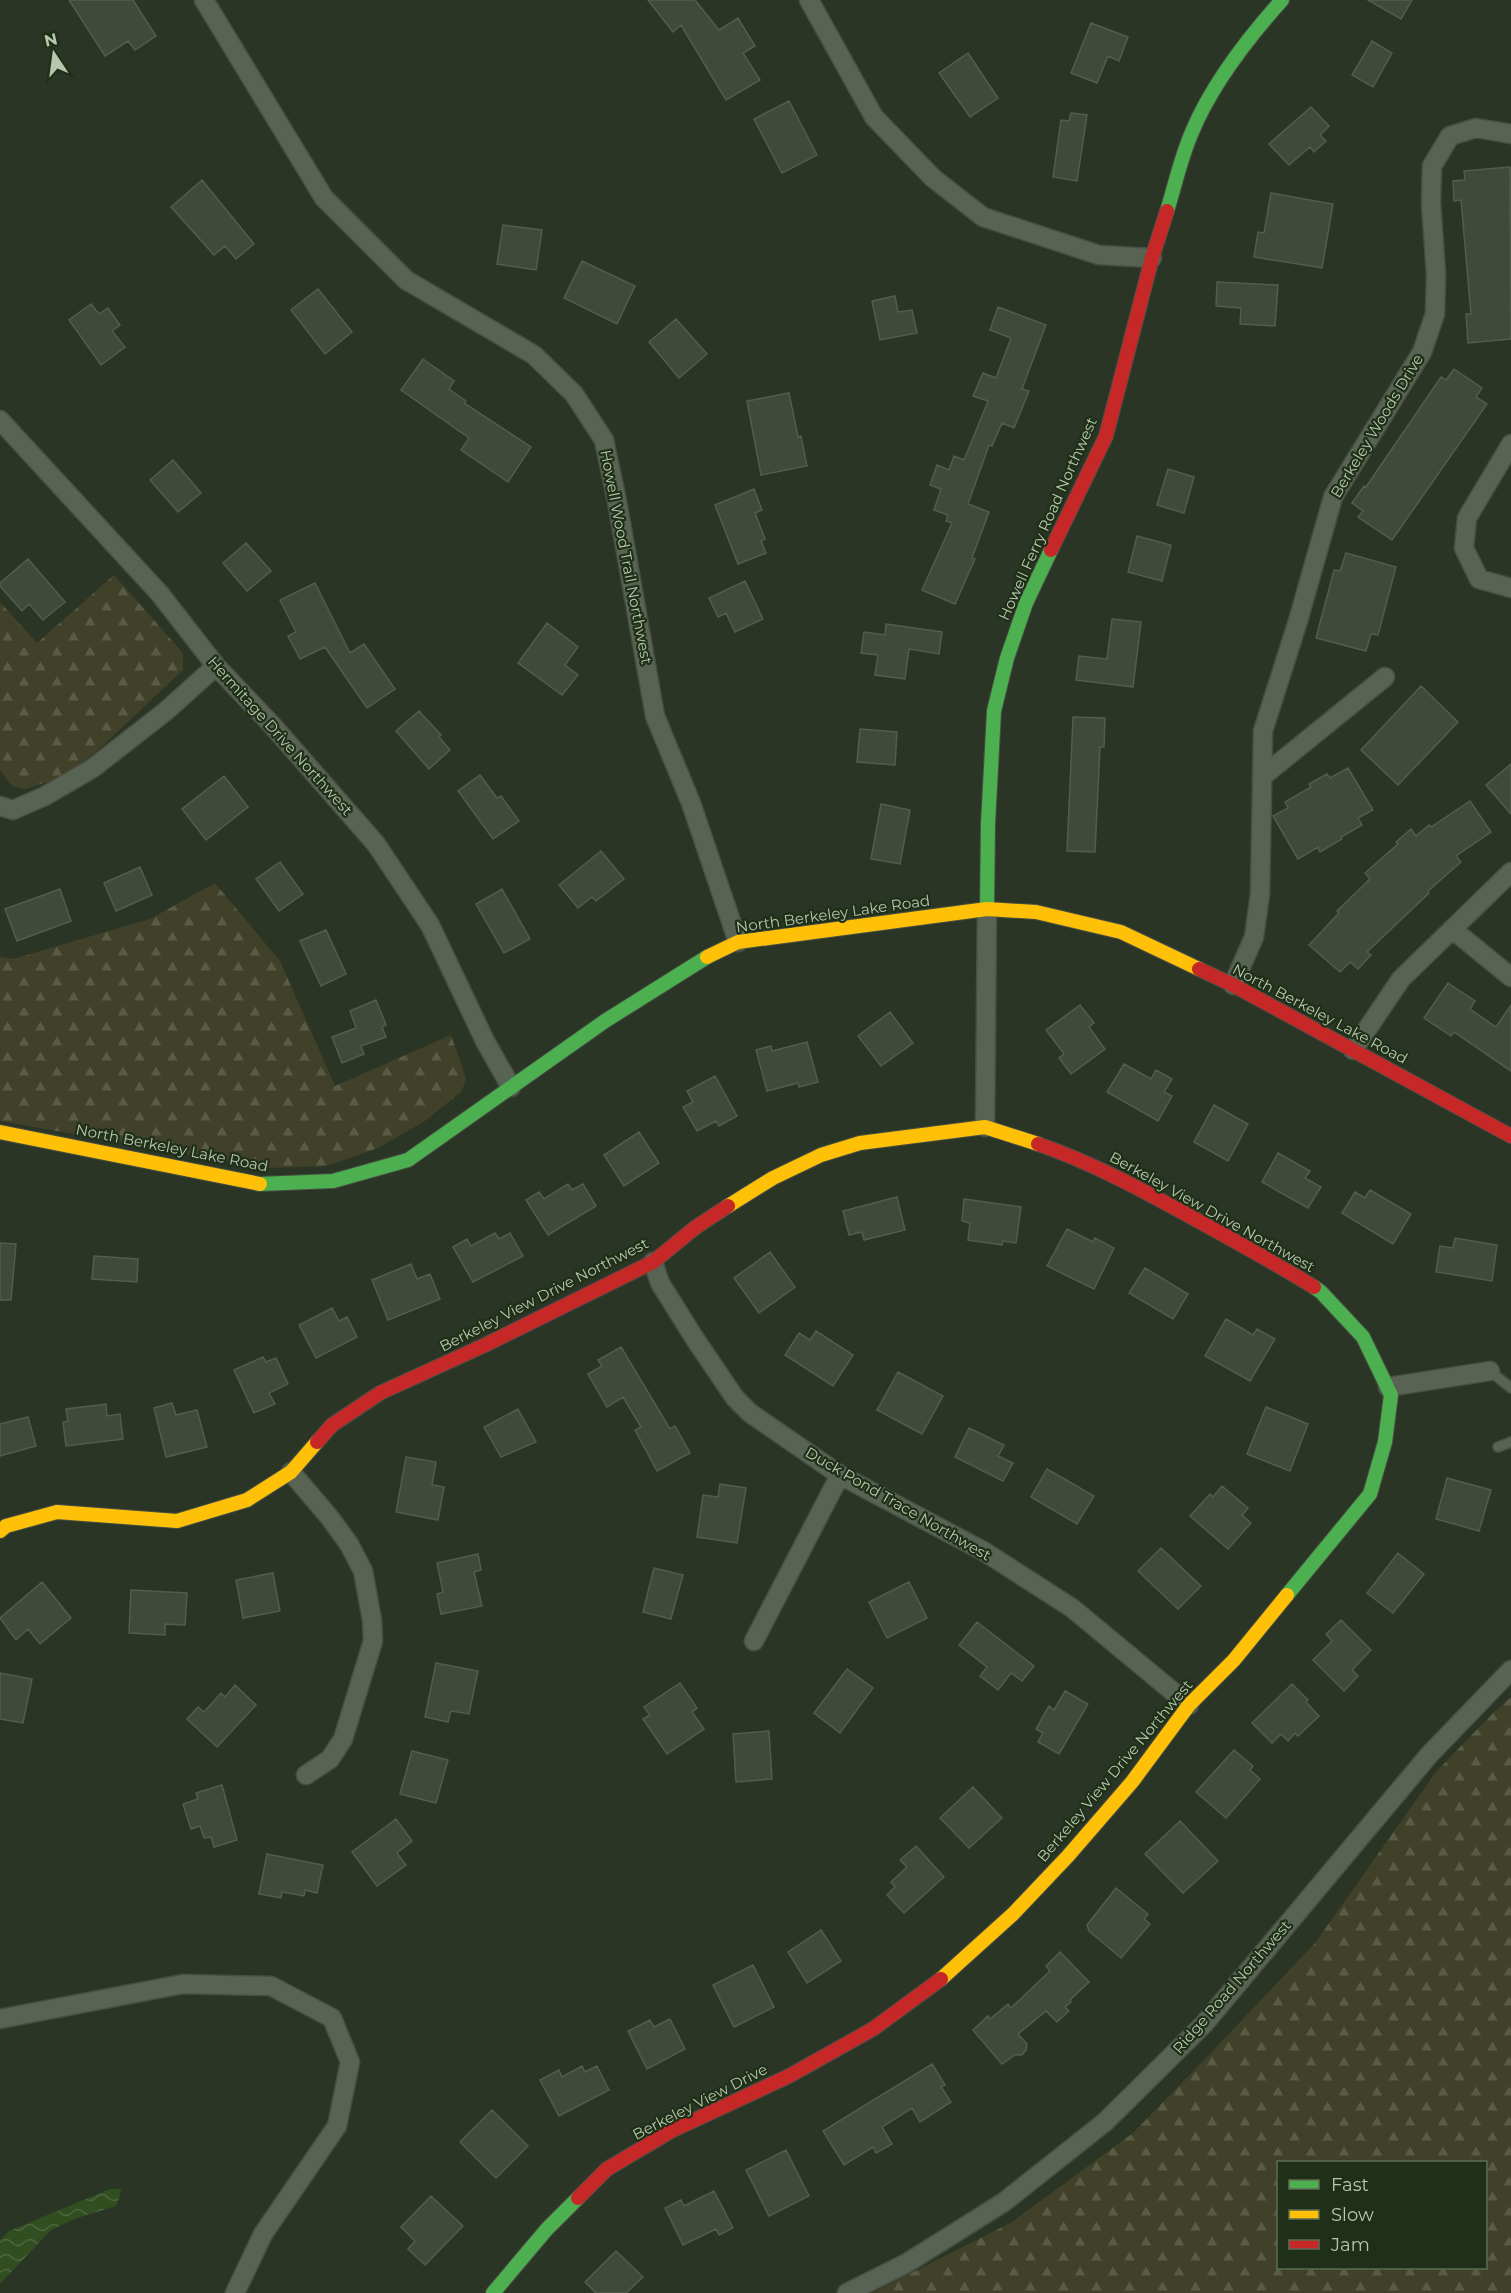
<svg xmlns="http://www.w3.org/2000/svg" width="1511" height="2293" viewBox="0 0 1511 2293" font-family="Montserrat,sans-serif">
<style>
.forest{fill:url(#forest-firs);fill-rule:evenodd}
.water{fill:url(#water-waves)}
.building{fill:#404a3c;stroke:#525d4c;stroke-width:1.5}
.lines{fill:none;stroke-linecap:round;stroke-linejoin:round}
.lane-casing{stroke:#474f43;stroke-width:12}
.street-casing{stroke:#474f43;stroke-width:21}
.fast-casing{stroke:#474f43;stroke-width:16}
.slow-casing{stroke:#474f43;stroke-width:16}
.jam-casing{stroke:#474f43;stroke-width:16}
.lane{stroke:#596354;stroke-width:9}
.street{stroke:#596354;stroke-width:18}
.fast{stroke:#4caf50;stroke-width:14}
.slow{stroke:#ffc107;stroke-width:14}
.jam{stroke:#c62828;stroke-width:14}
.labels{text-anchor:middle;stroke-width:4.5;stroke-linejoin:round;paint-order:stroke}
.street-label{font-size:15px;fill:#b5c8ad;stroke:#202f18}
</style>
<defs>
<pattern id="forest-firs" width="22" height="20" patternUnits="userSpaceOnUse" patternTransform="scale(1.5)"><rect width="22" height="20" fill="#404128"/><path d="M5 1l3.5 6h-7zM16 11l3.5 6h-7z" fill="#595b44"/></pattern>
<pattern id="water-waves" width="16" height="10" patternUnits="userSpaceOnUse" patternTransform="scale(1.5)"><rect width="16" height="10" fill="#314e21"/><path d="M0 5q4-4 8 0t8 0" fill="none" stroke="#4d663f"/></pattern>
</defs>
<rect width="100%" height="100%" fill="#2b3525"/>
<path class="forest" d="M114,575L183,653V670L95,753L59,778L26,789L12,786L0,770V602L37,643Z
M215,883L280,961L335,1086L451,1035L466,1078L462,1091L425,1121L378,1148L327,1166L266,1168L0,1121V957L13,959L150,919Z
M1511,1697V2293H872L1012,2222L1133,2133L1207,2057L1315,1943L1436,1772L1492,1714ZM1278,2162H1486V2268H1278Z"/>
<path class="water" d="M110,2189H122L116,2206L77,2218L51,2230L0,2284V2240L9,2231Z"/>
<path class="building" d="M69,0H133L156,36L135,50L128,41L105,56Z
M648,0H695L719,30L738,18L755,46L743,53L760,80L726,100L681,25L673,32Z
M1368,0H1412L1401,19Z
M1091,23L1128,37L1119,61L1108,56L1097,83L1071,73Z
M1372,41L1392,53L1373,87L1352,75Z
M968,53L998,98L970,117L939,73Z
M789,101L817,155L782,173L754,119Z
M1311,107L1329,126L1320,135L1326,141L1314,152L1310,147L1289,165L1269,144Z
M1071,113L1087,115L1077,181L1053,177L1061,120L1069,121Z
M1510,167L1511,339L1468,343L1466,314H1471L1461,200L1454,201L1453,181L1465,180L1464,171Z
M202,180L254,244L236,259L225,246L214,255L171,207Z
M1271,193L1333,204L1322,268L1254,257L1258,232L1264,233Z
M503,225L542,230L536,270L497,264Z
M582,261L635,286L617,324L564,298Z
M1217,282L1278,285L1275,326L1240,324L1241,308L1216,306Z
M318,289L352,332L325,354L291,310Z
M895,296L898,312L912,310L917,333L880,340L872,301Z
M91,304L99,314L108,308L120,325L112,331L125,347L101,365L69,320Z
M998,307L1046,325L1022,389L1029,391L1014,428L1002,423L992,446L989,445L968,504L989,512L972,558L975,559L955,604L922,590L952,523L946,521L948,515L934,510L941,489L930,485L937,465L949,470L954,456L964,460L988,401L973,396L983,373L996,378L1011,338L990,330Z
M676,319L707,354L679,378L649,342Z
M423,359L454,381L449,389L466,401L464,403L531,447L508,482L461,450L469,438L401,390Z
M1454,369L1482,388L1476,397L1487,404L1392,540L1358,517L1363,511L1352,503L1364,486L1366,487L1441,377L1446,380Z
M789,393L798,437L801,436L807,466L761,475L747,401Z
M173,460L201,493L178,512L150,480Z
M1168,469L1194,477L1184,513L1157,505Z
M754,489L762,510L755,513L765,539L761,541L766,553L738,564L715,505Z
M1137,536L1171,545L1162,581L1128,572Z
M246,543L271,571L247,591L223,563Z
M1346,553L1396,567L1378,635L1371,634L1366,651L1316,638L1334,570L1340,571Z
M28,559L65,602L43,620L29,604L22,611L0,586V583Z
M745,581L763,619L735,632L726,613L718,617L709,598Z
M315,583L350,653L364,644L395,689L367,708L325,647L300,659L288,636L296,632L280,600Z
M1112,619L1141,622L1133,687L1076,680L1079,656L1107,659Z
M547,623L578,647L565,665L578,675L562,695L518,663Z
M886,624L942,632L939,654L909,649L905,679L875,675L878,655L861,653L864,632L885,635Z
M1421,686L1458,722L1398,785L1361,750Z
M419,711L441,735L439,737L450,750L429,769L396,731Z
M1073,717L1105,718L1104,747H1100L1095,852L1067,851Z
M860,729L897,732L895,765L857,762Z
M1511,764V814L1486,785Z
M1348,768L1373,810L1358,818L1362,825L1341,837L1342,839L1320,852L1318,847L1298,859L1273,816L1288,808L1285,802L1311,787L1309,784L1327,774L1330,778Z
M480,775L497,798L501,796L519,821L493,839L458,791Z
M224,776L248,807L206,840L182,809Z
M1470,801L1491,832L1456,856L1461,862L1428,891L1429,893L1367,952L1371,955L1358,969L1350,962L1340,972L1309,945L1339,913L1337,911L1370,879L1365,873L1398,844L1396,842L1411,829L1416,836L1429,825L1431,827Z
M881,804L910,810L900,864L871,859Z
M601,851L624,879L596,901L592,897L578,908L559,885Z
M280,862L303,894L279,911L256,879Z
M140,867L152,895L116,911L104,883Z
M60,889L71,921L17,941L5,909Z
M502,889L530,939L504,953L476,904Z
M326,930L346,974L321,986L300,941Z
M1448,983L1475,1001L1470,1009L1496,1027L1511,1005V1071L1454,1032L1451,1036L1424,1018Z
M376,1000L386,1025L382,1027L386,1037L361,1046L364,1054L342,1063L332,1037L356,1028L350,1011Z
M1080,1005L1094,1023L1089,1027L1105,1049L1071,1074L1059,1058L1064,1054L1046,1030Z
M890,1012L913,1043L881,1066L858,1036Z
M807,1042L818,1082L799,1087L798,1083L767,1091L756,1050L771,1046L772,1051Z
M1124,1064L1151,1079L1156,1070L1172,1079L1164,1092L1172,1096L1158,1121L1107,1092Z
M715,1076L737,1116L719,1126L716,1121L697,1131L683,1107L693,1102L687,1091Z
M1214,1105L1248,1124L1228,1161L1194,1142Z
M639,1132L659,1163L624,1186L604,1155Z
M1278,1153L1310,1171L1305,1178L1321,1187L1308,1208L1262,1182Z
M568,1184L572,1190L583,1184L596,1206L548,1235L526,1200L539,1192L544,1199Z
M1370,1190L1411,1214L1393,1244L1342,1213L1355,1192L1365,1198Z
M897,1197L905,1230L864,1240L862,1232L849,1235L843,1211Z
M964,1199L1021,1207L1016,1243L1003,1241L1002,1245L968,1240L970,1223L962,1221Z
M1067,1229L1093,1242L1095,1238L1114,1248L1094,1289L1047,1266Z
M495,1233L499,1239L510,1233L523,1256L473,1282L453,1247L467,1239L471,1246Z
M1455,1238L1497,1245L1492,1281L1436,1272L1440,1246L1453,1248Z
M0,1243L16,1244L11,1300H0Z
M770,1252L795,1287L759,1313L734,1278Z
M94,1256L138,1259L137,1282L92,1279Z
M411,1264L417,1279L430,1274L440,1299L388,1320L372,1280Z
M1145,1268L1188,1294L1173,1319L1129,1293Z
M332,1308L339,1321L347,1317L357,1337L316,1358L299,1325Z
M1226,1319L1253,1335L1257,1329L1275,1339L1250,1381L1205,1356Z
M816,1331L853,1355L833,1386L785,1355L799,1333L810,1340Z
M621,1347L670,1429L675,1426L690,1453L657,1471L635,1430L641,1427L623,1397L607,1407L588,1374L602,1366L598,1360Z
M263,1357L266,1362L276,1358L288,1384L269,1393L275,1404L254,1413L234,1370Z
M898,1372L943,1396L922,1434L877,1410Z
M172,1403L176,1415L197,1410L207,1447L166,1457L154,1408Z
M106,1404L107,1416L120,1414L123,1439L66,1446L63,1422L68,1421L66,1409Z
M1266,1407L1308,1424L1290,1471L1247,1454Z
M518,1409L536,1442L501,1457L484,1427Z
M28,1417L36,1446L0,1456V1424Z
M969,1428L1004,1445L998,1456L1013,1463L1003,1481L955,1457Z
M406,1457L436,1462L432,1485L444,1487L438,1520L396,1512Z
M1047,1469L1094,1496L1077,1524L1031,1497Z
M1447,1478L1491,1490L1479,1531L1436,1519Z
M720,1484L746,1488L737,1543L697,1537L703,1495L718,1497Z
M1222,1486L1248,1508L1242,1515L1251,1523L1228,1549L1190,1516L1210,1494L1213,1497Z
M1161,1548L1201,1586L1178,1609L1138,1571Z
M1398,1553L1424,1574L1393,1613L1367,1593Z
M478,1554L481,1570L474,1572L482,1606L441,1614L437,1594L443,1592L437,1563Z
M654,1568L683,1575L671,1619L643,1612Z
M273,1573L280,1611L243,1618L236,1580Z
M42,1582L71,1618L40,1644L28,1629L16,1640L0,1618Z
M909,1582L927,1618L887,1638L869,1602Z
M131,1590L187,1593L185,1625L165,1624V1635L129,1633Z
M1341,1620L1371,1650L1352,1670L1358,1676L1344,1691L1313,1660L1332,1641L1326,1634Z
M977,1622L1034,1666L1022,1681L1011,1673L998,1690L980,1676L987,1667L959,1645Z
M436,1663L478,1671L469,1714L451,1711L448,1722L425,1717Z
M847,1669L873,1688L840,1733L814,1713Z
M0,1673L32,1679L23,1723L0,1719Z
M680,1683L697,1708L692,1712L704,1729L667,1754L643,1719L650,1715L644,1707Z
M1292,1684L1308,1700L1306,1702L1319,1716L1298,1736L1295,1733L1288,1741L1281,1734L1272,1743L1252,1723Z
M235,1685L256,1705L217,1747L187,1719L198,1707L204,1712L221,1693L225,1697Z
M1065,1691L1088,1704L1059,1754L1038,1742L1043,1733L1036,1729L1049,1706L1054,1710Z
M769,1731L772,1779L736,1782L733,1734Z
M1234,1750L1253,1766L1250,1770L1260,1779L1226,1818L1196,1792Z
M412,1751L448,1760L436,1803L400,1794Z
M222,1785L237,1840L214,1847L211,1837L204,1838L200,1826L191,1829L183,1804L198,1799L196,1793Z
M973,1787L1002,1818L969,1848L940,1818Z
M396,1819L412,1841L397,1853L406,1865L377,1886L352,1852Z
M1180,1821L1218,1861L1183,1893L1145,1854Z
M916,1846L944,1877L904,1913L887,1895L895,1887L891,1882L907,1867L900,1860Z
M267,1854L323,1865L317,1893L305,1890L304,1896L282,1892L281,1898L259,1894Z
M1116,1888L1148,1914L1144,1919L1150,1924L1121,1958L1089,1931L1087,1925Z
M821,1930L841,1961L807,1983L788,1952Z
M1060,1952L1089,1982L1070,2000L1071,2002L1065,2007L1069,2011L1057,2022L1046,2011L1018,2034L1027,2044L1026,2050L1022,2055H1015L1002,2064L973,2030L988,2016L990,2019L1008,2004L1011,2008L1050,1971L1046,1966Z
M753,1965L774,2007L734,2027L713,1985Z
M670,2019L685,2049L647,2069L628,2031L650,2020L654,2027Z
M932,2064L945,2085L941,2087L951,2102L920,2122L912,2108L882,2127L892,2144L876,2153L873,2147L844,2165L823,2131Z
M582,2066L585,2072L597,2066L609,2090L559,2116L540,2080L559,2070L562,2077Z
M492,2110L528,2146L496,2178L460,2142Z
M786,2150L809,2196L769,2216L746,2170Z
M714,2191L733,2228L719,2235L716,2229L683,2245L665,2208L681,2200L684,2206Z
M431,2196L463,2226L425,2265L408,2249L415,2241L401,2227Z
M616,2251L643,2277L626,2293H596L585,2282Z"/>
<g class="lines">
<g class="lane-casing">
<path id="lane" d="M1490,1371L1511,1388
M1498,1447L1511,1442"/>
</g>
<g class="street-casing">
<path id="street" d="M204,0L324,198L406,280L534,355L574,394L604,440L617,501L655,716L691,803L738,942
M809,0L874,117L933,178L983,217L1099,255L1152,258
M0,420L160,594L216,666L272,725L376,844L430,925L485,1041L511,1087
M1511,444L1467,518L1464,548L1479,579L1511,588
M1263,776L1385,677
M0,806L13,810L45,796L93,768L166,711L216,666
M1452,929L1511,977
M1233,985L1254,937L1260,894L1263,731L1298,621L1333,497L1422,352L1435,314L1436,274L1431,203L1432,166L1450,136L1476,128L1511,134
M1353,1050L1401,979L1511,872
M985,1127L987,909
M653,1262L660,1283L695,1339L735,1398L750,1413L840,1475L985,1552L1072,1608L1189,1705
M1388,1387L1490,1371
M291,1472L330,1518L349,1544L363,1571L372,1620L373,1641L343,1739L330,1759L306,1775
M754,1641L840,1475
M0,2019L183,1984L271,1986L332,2018L350,2062L337,2126L263,2234L235,2293
M847,2293L907,2263L1004,2202L1105,2122L1204,2024L1429,1755L1511,1670"/>
</g>
<g class="fast-casing">
<path id="fast" d="M1167,211C1175,185 1181,157 1192,132C1212,84 1247,39 1282,0
M987,909L988,824L994,711L1007,658L1026,603L1051,550
M260,1184L333,1181L408,1160L605,1021L707,957
M1287,1595L1370,1494L1385,1442L1391,1395L1363,1337L1321,1292L1314,1287
M493,2293L547,2229L578,2198"/>
</g>
<g class="slow-casing">
<path id="slow" d="M707,957L738,942L987,909L1036,912L1121,932L1199,969
M0,1132L260,1184
M728,1206L773,1178L821,1155L860,1143L985,1127L1038,1144
M0,1531L6,1526L57,1512L177,1521L247,1500L291,1472L317,1442
M941,1979L1013,1914L1068,1856L1132,1782L1189,1705L1234,1660L1287,1595"/>
</g>
<g class="jam-casing">
<path id="jam" d="M1051,550L1106,436L1152,258L1167,211
M1199,969L1233,985L1511,1136
M1038,1144C1093,1163 1144,1191 1195,1219C1235,1241 1275,1263 1314,1287
M317,1442L332,1425L380,1393L485,1345L653,1262L696,1227L728,1206
M578,2198L607,2169L671,2131L789,2076L873,2029L941,1979"/>
</g>
<use href="#lane" class="lane"/>
<use href="#street" class="street"/>
<use href="#fast" class="fast"/>
<use href="#slow" class="slow"/>
<use href="#jam" class="jam"/>
</g>
<g class="labels">
<g class="street-label">
<text transform="translate(1377 426) rotate(-59)" y="5">Berkeley Woods Drive</text>
<text transform="translate(1048 519) rotate(-66)" y="5">Howell Ferry Road Northwest</text>
<text transform="translate(626 557) rotate(79)" y="5">Howell Wood Trail Northwest</text>
<text transform="translate(280 736) rotate(48)" y="5">Hermitage Drive Northwest</text>
<text transform="translate(833 914) rotate(-8)" y="5">North Berkeley Lake Road</text>
<text transform="translate(1320 1014) rotate(28)" y="5">North Berkeley Lake Road</text>
<text transform="translate(172 1148) rotate(11)" y="5">North Berkeley Lake Road</text>
<text transform="translate(1212 1212) rotate(29)" y="5">Berkeley View Drive Northwest</text>
<text transform="translate(544 1295) rotate(-27)" y="5">Berkeley View Drive Northwest</text>
<text transform="translate(898 1504) rotate(30)" y="5">Duck Pond Trace Northwest</text>
<text transform="translate(1115 1771) rotate(-50)" y="5">Berkeley View Drive Northwest</text>
<text transform="translate(1232 1987) rotate(-49)" y="5">Ridge Road Northwest</text>
<text transform="translate(700 2102) rotate(-27)" y="5">Berkeley View Drive</text>
</g>
</g>
<rect x="1277" y="2161" width="210" height="108" fill="#202f18" stroke="#5c6c54" stroke-width="1.5"/>
<rect x="1289" y="2180" width="30" height="9" fill="#4caf50" stroke="#5c6c54" stroke-width="1.5"/>
<text x="1331" y="2191" font-size="18" fill="#b5c8ad">Fast</text>
<rect x="1289" y="2210" width="30" height="9" fill="#ffc107" stroke="#5c6c54" stroke-width="1.5"/>
<text x="1331" y="2221" font-size="18" fill="#b5c8ad">Slow</text>
<rect x="1289" y="2240" width="30" height="9" fill="#c62828" stroke="#5c6c54" stroke-width="1.5"/>
<text x="1331" y="2251" font-size="18" fill="#b5c8ad">Jam</text>
<g transform="translate(54 54) rotate(347)" stroke="#202f18" stroke-width="4.5" paint-order="stroke">
<path d="M0-4.5L10 22L0 15L-10 22Z" fill="#b5c8ad"/>
<text y="-9" font-size="16" font-weight="bold" text-anchor="middle" fill="#b5c8ad">N</text>
</g>
</svg>
